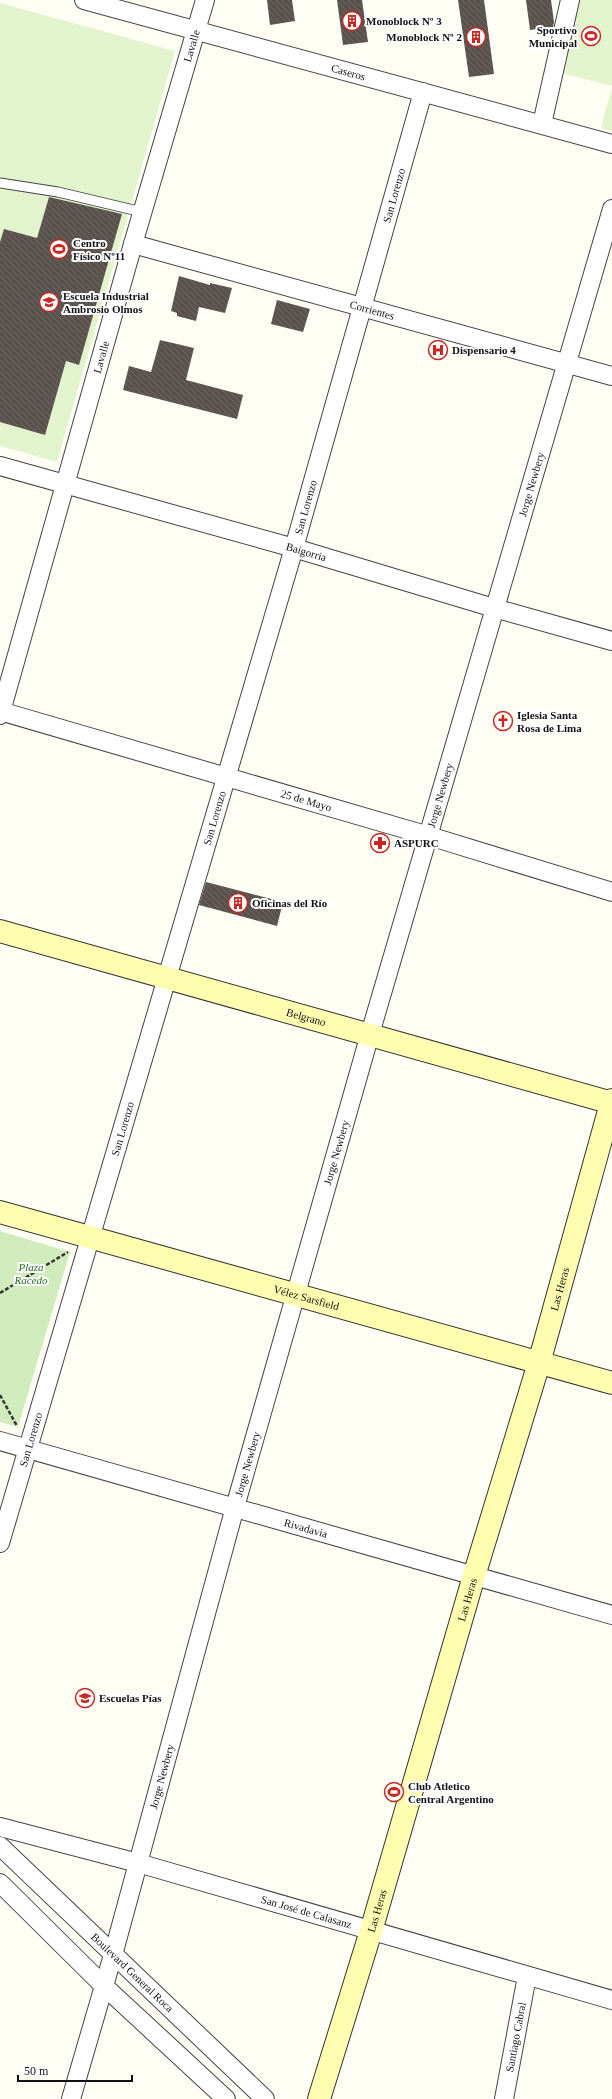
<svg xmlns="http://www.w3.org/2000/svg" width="612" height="2099" viewBox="0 0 612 2099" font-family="Georgia,serif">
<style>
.green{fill:#d1ecbc}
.pitch{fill:#e3f3ce}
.building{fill:url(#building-back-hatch)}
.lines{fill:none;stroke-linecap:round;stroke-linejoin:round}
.lane-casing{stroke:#444;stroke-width:11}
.street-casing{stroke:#444;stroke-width:20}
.secondary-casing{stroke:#333;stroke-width:24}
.path{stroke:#333;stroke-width:2.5;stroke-dasharray:4 2;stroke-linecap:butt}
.lane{stroke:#fff;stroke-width:9}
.street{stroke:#fff;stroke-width:18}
.secondary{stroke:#fffdb0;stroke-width:22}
.labels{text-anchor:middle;stroke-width:4;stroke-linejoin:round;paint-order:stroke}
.poi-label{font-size:11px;font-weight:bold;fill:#111;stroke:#fff;text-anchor:start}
.street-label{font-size:11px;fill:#111;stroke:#fff}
.park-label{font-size:11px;font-style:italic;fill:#276c1d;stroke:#fff}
</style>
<defs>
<pattern id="building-back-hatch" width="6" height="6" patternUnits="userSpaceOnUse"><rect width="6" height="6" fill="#5a534d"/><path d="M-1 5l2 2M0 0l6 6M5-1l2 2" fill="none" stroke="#6d6762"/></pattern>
</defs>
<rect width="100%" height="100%" fill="#fffef5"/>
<path class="green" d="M0,1231L70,1252L18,1427L0,1422Z"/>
<path class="pitch" d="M580,0H612V86L561,73Z
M0,3L175,51L57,462L0,446Z
M612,87V131L601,128Z"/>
<path class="building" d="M267,0H292L295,21L270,25Z
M337,0H362L368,42L343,45Z
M458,0H484L494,74L469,77Z
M526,0H551L554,22L553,27L530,30Z
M49,197L122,214L79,365L66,361L45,435L0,422V242L4,229L37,238Z
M179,276L210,285V283L232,288L225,313L199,307L196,321L177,316V313L171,311Z
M277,300L310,309L303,332L271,324Z
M160,340L194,348L186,380L243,395L237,419L123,390L129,366L151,372Z
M206,882L283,902L277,926L199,905Z"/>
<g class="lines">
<g class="lane-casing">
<path id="lane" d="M0,183L58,192L142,212"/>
</g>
<g class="street-casing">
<g id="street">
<path id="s1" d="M84,0L612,144"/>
<path d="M542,124L570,0"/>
<path id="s2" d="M133,244L612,376"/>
<path id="s3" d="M0,466L294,548L494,608L612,641"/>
<path id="s4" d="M0,711L429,836L612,892"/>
<path id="s5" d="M0,715L133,244L205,0"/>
<path id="s6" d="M0,1441L612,1615"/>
<path id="s7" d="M0,1543L294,548L423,92"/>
<path id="s8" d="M0,1827L138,1863L612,2000"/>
<path id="s9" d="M0,1846L265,2099"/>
<path d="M0,1883L104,1986L226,2099"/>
<path id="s10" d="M71,2099L113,1955L235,1507L370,1034L612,209"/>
<path id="s11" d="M504,2099L527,1976"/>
</g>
</g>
<g class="secondary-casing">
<g id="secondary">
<path id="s12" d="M0,931L612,1103"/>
<path id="s13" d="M0,1212L612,1383"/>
<path id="s14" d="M319,2099L371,1931L474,1576L539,1363L612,1100"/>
</g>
</g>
<path class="path" d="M0,1293L68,1252
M0,1395L17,1426"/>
<use href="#lane" class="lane"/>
<use href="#street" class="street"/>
<use href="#secondary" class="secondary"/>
</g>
<defs>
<g id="building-ring" transform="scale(1)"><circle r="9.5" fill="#fff" stroke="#c72822" stroke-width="1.5"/><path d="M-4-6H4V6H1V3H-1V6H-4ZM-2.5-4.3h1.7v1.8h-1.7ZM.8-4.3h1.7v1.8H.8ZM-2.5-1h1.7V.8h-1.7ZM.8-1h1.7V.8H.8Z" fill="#c72822"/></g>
<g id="stadium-ring" transform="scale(1)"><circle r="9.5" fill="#fff" stroke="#c72822" stroke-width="1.5"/><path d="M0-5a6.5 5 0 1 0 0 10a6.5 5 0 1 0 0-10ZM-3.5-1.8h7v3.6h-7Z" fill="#c72822"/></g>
<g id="school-ring" transform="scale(1)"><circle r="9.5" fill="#fff" stroke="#c72822" stroke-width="1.5"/><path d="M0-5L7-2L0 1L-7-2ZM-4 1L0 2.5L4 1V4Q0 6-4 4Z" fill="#c72822"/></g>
<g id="hospital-ring" transform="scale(1)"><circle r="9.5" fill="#fff" stroke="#c72822" stroke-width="1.5"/><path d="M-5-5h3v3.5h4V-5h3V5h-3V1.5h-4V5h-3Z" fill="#c72822"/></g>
<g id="church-ring" transform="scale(1)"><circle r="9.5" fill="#fff" stroke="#c72822" stroke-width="1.5"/><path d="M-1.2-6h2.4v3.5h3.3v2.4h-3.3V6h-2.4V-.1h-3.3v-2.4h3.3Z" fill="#c72822"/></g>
<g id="pharmacy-ring" transform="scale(1)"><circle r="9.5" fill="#fff" stroke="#c72822" stroke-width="1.5"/><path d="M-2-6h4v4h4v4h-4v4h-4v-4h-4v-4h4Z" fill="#c72822"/></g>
</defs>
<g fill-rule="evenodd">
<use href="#building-ring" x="352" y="21"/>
<use href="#stadium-ring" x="591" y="36"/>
<use href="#building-ring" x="476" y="37"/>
<use href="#stadium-ring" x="59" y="249"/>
<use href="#school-ring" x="49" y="302"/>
<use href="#hospital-ring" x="438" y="350"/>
<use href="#church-ring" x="503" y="721"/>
<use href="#pharmacy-ring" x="380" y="843"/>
<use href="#building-ring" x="238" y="903"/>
<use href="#school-ring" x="85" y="1698"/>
<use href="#stadium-ring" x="394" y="1792"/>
</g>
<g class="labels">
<g class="poi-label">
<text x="366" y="25">Monoblock Nº 3</text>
<text x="577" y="34" text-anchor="end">Sportivo<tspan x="577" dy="13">Municipal</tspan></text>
<text x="462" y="41" text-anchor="end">Monoblock Nº 2</text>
<text x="73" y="247">Centro<tspan x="73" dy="13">Físico Nº11</tspan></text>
<text x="63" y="300">Escuela Industrial<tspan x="63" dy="13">Ambrosio Olmos</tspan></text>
<text x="452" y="354">Dispensario 4</text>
<text x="517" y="719">Iglesia Santa<tspan x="517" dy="13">Rosa de Lima</tspan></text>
<text x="394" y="847">ASPURC</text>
<text x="252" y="907">Oficinas del Río</text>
<text x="99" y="1702">Escuelas Pías</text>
<text x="408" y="1790">Club Atletico<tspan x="408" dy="13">Central Argentino</tspan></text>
</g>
<g class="street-label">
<text dy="4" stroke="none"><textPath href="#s5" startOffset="696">Lavalle</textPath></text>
<text dy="4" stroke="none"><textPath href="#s1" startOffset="274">Caseros</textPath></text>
<text dy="4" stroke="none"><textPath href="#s7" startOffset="1404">San Lorenzo</textPath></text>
<text dy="4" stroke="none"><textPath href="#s2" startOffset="248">Corrientes</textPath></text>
<text dy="4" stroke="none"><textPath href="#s5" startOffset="372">Lavalle</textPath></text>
<text dy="4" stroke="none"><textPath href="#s10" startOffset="1679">Jorge Newbery</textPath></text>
<text dy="4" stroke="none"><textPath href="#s7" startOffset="1080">San Lorenzo</textPath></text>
<text dy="4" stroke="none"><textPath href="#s3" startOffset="318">Baigorria</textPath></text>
<text dy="4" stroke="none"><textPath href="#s10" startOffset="1355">Jorge Newbery</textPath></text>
<text dy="4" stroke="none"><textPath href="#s4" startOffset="319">25 de Mayo</textPath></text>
<text dy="4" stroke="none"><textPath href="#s7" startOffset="756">San Lorenzo</textPath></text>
<text dy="4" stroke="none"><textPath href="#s12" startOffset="318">Belgrano</textPath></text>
<text dy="4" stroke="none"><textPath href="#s7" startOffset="432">San Lorenzo</textPath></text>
<text dy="4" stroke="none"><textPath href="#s10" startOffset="983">Jorge Newbery</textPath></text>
<text dy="4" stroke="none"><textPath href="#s14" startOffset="845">Las Heras</textPath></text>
<text dy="4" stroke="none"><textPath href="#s13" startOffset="318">Vélez Sarsfield</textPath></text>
<text dy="4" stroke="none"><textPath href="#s7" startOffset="108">San Lorenzo</textPath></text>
<text dy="4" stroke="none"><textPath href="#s10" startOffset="659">Jorge Newbery</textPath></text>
<text dy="4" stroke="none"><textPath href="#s6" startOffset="318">Rivadavia</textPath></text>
<text dy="4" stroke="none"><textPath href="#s14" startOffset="521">Las Heras</textPath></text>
<text dy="4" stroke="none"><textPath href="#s10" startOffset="335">Jorge Newbery</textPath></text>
<text dy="4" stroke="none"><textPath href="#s14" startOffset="197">Las Heras</textPath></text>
<text dy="4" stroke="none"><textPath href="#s8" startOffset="318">San José de Calasanz</textPath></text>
<text dy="4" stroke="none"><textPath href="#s9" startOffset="183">Boulevard General Roca</textPath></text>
<text dy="4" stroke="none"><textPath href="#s11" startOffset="63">Santiago Cabral</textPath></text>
</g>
<g class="park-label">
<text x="31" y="1271">Plaza<tspan x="31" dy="13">Racedo</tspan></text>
</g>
</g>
<path d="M18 2075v6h114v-6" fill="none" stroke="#111111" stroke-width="2"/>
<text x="24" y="2075" font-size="12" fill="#111111" stroke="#ffffff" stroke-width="3" paint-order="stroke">50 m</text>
</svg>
